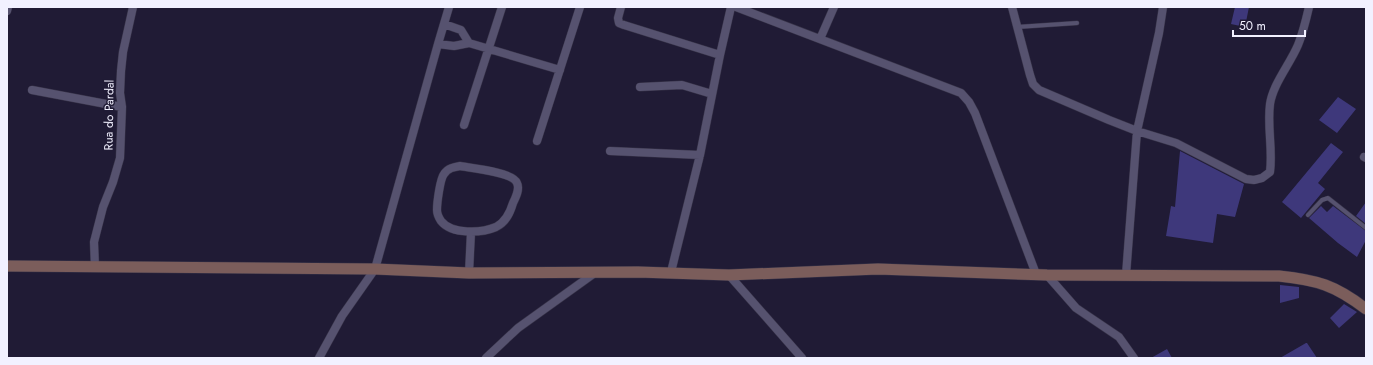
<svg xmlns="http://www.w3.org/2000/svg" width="1373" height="365" viewBox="0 0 1373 365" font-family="Jost,sans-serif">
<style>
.building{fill:#3e387b}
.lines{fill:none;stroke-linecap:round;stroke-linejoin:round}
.service-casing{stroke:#383449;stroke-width:5}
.minor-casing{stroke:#383449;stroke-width:9}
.secondary-casing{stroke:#383449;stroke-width:12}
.service{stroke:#56526f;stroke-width:4}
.minor{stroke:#56526f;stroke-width:8}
.secondary{stroke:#7b5d5b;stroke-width:11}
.labels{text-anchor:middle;stroke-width:3;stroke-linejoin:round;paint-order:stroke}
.street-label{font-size:12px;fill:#f2f1ff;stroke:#201b35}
</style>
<rect width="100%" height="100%" fill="#201b35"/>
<path class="building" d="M1235,7H1249L1245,27L1231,24Z
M1338,97L1356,109L1337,133L1319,120Z
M1331,143L1343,152L1318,183L1325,189L1301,218L1282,202Z
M1180,151L1244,184L1235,217L1217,214L1213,243L1166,236L1171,206L1175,207Z
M1366,202V224L1356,216Z
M1321,206L1327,212L1333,206L1366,231V240L1357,257L1338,243L1309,218Z
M1280,285L1299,287V298L1280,303Z
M1344,304L1357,312L1339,328L1330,318Z
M1306,343H1307L1317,358H1280Z
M1167,349L1172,358H1151Z"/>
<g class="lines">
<g class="service-casing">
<path id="service" d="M1017,27L1077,23
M1308,215L1322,200L1328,198L1366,228"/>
</g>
<g class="minor-casing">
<path id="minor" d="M621,7L618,18L619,23L624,25L720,55
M736,7L961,93L969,102L975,113L1036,274
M1012,7L1030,75L1033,84L1039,90L1109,120L1137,131L1176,143L1246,179L1254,180L1262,178L1270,172C1273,149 1267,127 1270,104C1273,84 1290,64 1298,45C1303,33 1306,20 1309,7
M7,11L8,7
M444,24L461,30L469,43
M820,39L834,7
M438,44L454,46L469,43L560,70
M640,87L682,85L712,94
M32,90L122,107
M464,125L502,7
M537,141L580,7
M610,151L700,155
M1364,157L1366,158
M460,166C471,168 513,172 517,183C520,189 516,197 513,203C510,213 506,222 496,227C482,233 452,235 441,221C439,218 437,213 437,210C437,203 440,179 444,174C448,168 454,167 460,166Z
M95,267L94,242L103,207L113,182L120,158L122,107L120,93L121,71L123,52L133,7
M671,272L700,155L720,55L731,7
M469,273L471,232
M729,275L802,358
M1047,275L1076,308L1119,337L1134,358
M1126,275L1137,131L1159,33L1163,7
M319,358L342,316L375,269L438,44L449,7
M486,358L518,328L596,272"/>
</g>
<g class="secondary-casing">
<path id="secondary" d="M7,266L375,269L469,273L638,272L729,275L878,269L1047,275L1279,276C1317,280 1335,285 1366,309"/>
</g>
<use href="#service" class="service"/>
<use href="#minor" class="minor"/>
<use href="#secondary" class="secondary"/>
</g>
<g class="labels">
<g class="street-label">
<text transform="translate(109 115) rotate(-89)" y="4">Rua do Pardal</text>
</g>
</g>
<rect width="1373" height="365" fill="none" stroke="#f2f1ff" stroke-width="16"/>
<path d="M1233 30v6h72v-6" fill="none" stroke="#f2f1ff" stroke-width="2"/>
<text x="1239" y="30" font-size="12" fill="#f2f1ff" stroke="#201b35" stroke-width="3" paint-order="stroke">50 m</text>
</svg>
